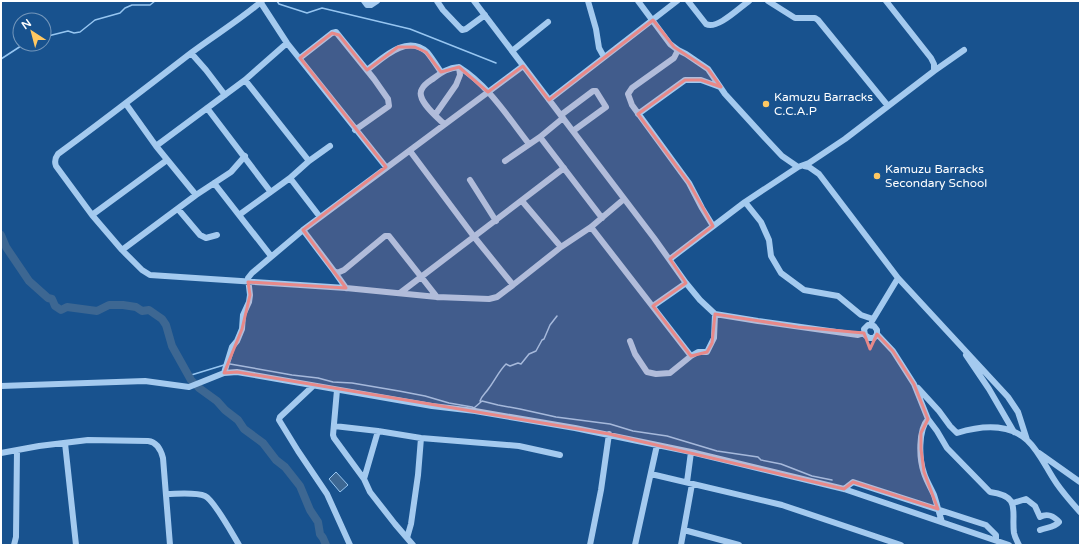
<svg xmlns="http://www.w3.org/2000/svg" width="1081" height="546" viewBox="0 0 1081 546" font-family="'Varela Round',sans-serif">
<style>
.water{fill:#3d6792;stroke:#97c6f1}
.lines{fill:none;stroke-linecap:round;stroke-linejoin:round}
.stream{stroke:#97c6f1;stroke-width:1.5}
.river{stroke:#3d6792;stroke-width:8}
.minor{stroke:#a4caef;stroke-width:6}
.marked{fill:#e88989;fill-opacity:0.2;stroke:#e88989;stroke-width:3;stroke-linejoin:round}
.poi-dot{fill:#ffc862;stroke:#18528e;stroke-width:1.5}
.labels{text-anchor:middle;stroke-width:3.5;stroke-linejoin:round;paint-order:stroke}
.poi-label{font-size:12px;fill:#fff;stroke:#18528e;text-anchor:start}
</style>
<rect width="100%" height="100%" fill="#18528e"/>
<path class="water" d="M336,472L348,485L340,492L329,479Z"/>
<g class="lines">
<path class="stream" d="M277,1L279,4L307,13L322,8L410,29L496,63
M44,37L68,31L74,33L80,32L95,20L120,13L125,8L132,5H150L155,1
M1,59L24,44
M230,364L292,375L318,378L333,382L352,383L399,391L425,396L449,403L472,407L474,408L482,401L498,405L520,409L556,417L610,424L633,431L667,436L717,451L758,457L761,460L781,464L812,476L832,480
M188,376L224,365
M480,401C482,395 486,393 489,388C495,380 499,371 506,364L510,366L518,363L521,364L529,354L536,351L542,340L544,339L550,325L557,316"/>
<path class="river" d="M1,235L6,247L29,281L48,298L52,299L55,306L61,310L67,307L97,311L109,305H123L136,307L142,311L149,310L162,319L166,325L172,346L191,380L199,388L217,401L225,410L238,420L244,429L263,443L276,460L285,467L300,486L310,510L318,522L320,534L323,538L326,545"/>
<path class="minor" d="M262,1C240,20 215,35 191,53C147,87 103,121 58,154C55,158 54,161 56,166L92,215L122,250L142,270L150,275L346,288L437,297L489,299L497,297L513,285L561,247L591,227L624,199
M364,1L367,5H371L377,1
M437,1L443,10L462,30L466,29L485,15
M474,1L654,238L686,283L700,300L715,314L758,321L858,335L864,333
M588,1L596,29L599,48L604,57
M638,1L670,44L678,50L686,54L708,69L725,94L767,140L782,156L798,167L809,163L845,139L934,71V64L931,58L886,1
M688,1L706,24C717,30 739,8 749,1
M768,1L795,18H815L818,20L888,106
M261,3L287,43L386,167
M678,50L674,58L632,88L628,94L632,105L689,183L702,208L713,226
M512,51L548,22
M191,53L206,70L225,95
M300,58L332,33L336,32L374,79L388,99L389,106L355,130
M367,70C383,58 406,34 427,52C432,58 437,66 441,72
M934,71L964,50
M245,80L309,161
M549,100L677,1
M126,104L156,146L196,195
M207,108L270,191
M638,114L685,80H701L720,87
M435,115L456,85L460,75L459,67
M561,115L593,91H596L606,107L573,131
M444,124C437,117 415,99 422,89C424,84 430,81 434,78C442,72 448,68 459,67C488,85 508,117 529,144
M540,137L602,218
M156,146L245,80L287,43
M410,151L475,238L513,285
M505,161L540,137L563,118
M804,166L809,167L819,174L898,278L1008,397L1018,412L1027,440
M290,178L320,217
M470,180L496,221
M214,183L271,256
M522,201L561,247
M745,202L761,222L769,240L771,256L781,273L804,290L838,296L861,315L873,319
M178,209L200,235L206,238L217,235
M92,215L167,160
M239,215L290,178L309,161L330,146
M591,227L691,356
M303,230L334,271L337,273L344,270L385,236H389L437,297
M122,250L196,195L231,172L245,156
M670,259L745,202L798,167
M334,271L346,288
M400,293L564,168
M653,306L686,283
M872,321L898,278
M877,334L874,338H869L865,335L864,329L868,325L874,326L877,330V334L893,351L914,384L928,419L937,431L947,448L990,492C1022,496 1011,512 1014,533C1015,538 1017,541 1019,545
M630,341L635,354L647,372L656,374L670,373L691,356L698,352H707L714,338L715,314
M966,355L989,389L1014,432
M224,373L232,347L237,341L242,329L243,315L249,302L250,295L248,278L252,273L303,230L523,66
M1,386L145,381L189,387L224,373L237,372L432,406L475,411L575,428L691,452L844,489L1009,545
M313,386L280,417L279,420L298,451L327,494L350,545
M918,388L939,411L950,426L957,433C980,426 1008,423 1027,440C1040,452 1047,470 1057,484C1064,494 1072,503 1080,512
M337,390L333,435L334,438L364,479L370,492L395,524L413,545
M928,419C918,430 919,459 924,473C926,480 931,488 934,495C937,504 939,513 942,522
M334,426L378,431L421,438L519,446L560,455
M65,443L76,545
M1,453L39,446L88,440L148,441C157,442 161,450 163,458L170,545
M1039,453L1080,482
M651,474L782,505L901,545
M364,479L378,431
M687,482L691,452
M844,489L853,482L986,525L996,535V540
M167,494C177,494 196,492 205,496C214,500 233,535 239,545
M1013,503L1026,499L1035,506L1040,517C1047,513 1054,516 1059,522C1054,528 1047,527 1040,530
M684,530L739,545
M407,538L411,524L418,475L421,438
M14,545L16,537L17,450
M590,545L601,490L609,434
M635,545L657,445
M681,545L692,484"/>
</g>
<path class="marked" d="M653,20L674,47L708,69L721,87L701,80H685L638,114L689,183L713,226L670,259L686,283L653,306L691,356L707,352L712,343L715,314L798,327L864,333L870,349L877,334L893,351L914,384L928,419L921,433V449L924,472L938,509L853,482L844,489L609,434L237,372L224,373L242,329L250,295L248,282L346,288L303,230L386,167L300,58L332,33L339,35L367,70L398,47H415L426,52L441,72L459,67L488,92L523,66L549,100Z"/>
<g class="poi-dot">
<circle cx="766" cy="104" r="4"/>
<circle cx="877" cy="176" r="4"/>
</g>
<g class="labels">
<g class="poi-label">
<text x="774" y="101">Kamuzu Barracks<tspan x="774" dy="14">C.C.A.P</tspan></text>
<text x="885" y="173">Kamuzu Barracks<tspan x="885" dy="14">Secondary School</tspan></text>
</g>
</g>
<rect width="1081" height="546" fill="none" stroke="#ffffff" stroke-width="4"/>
<g transform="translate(32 32) rotate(324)"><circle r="19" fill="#18528e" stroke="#7497bb"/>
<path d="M0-3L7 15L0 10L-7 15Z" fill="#ffc862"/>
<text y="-6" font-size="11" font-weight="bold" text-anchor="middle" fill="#ffffff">N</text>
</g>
</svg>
